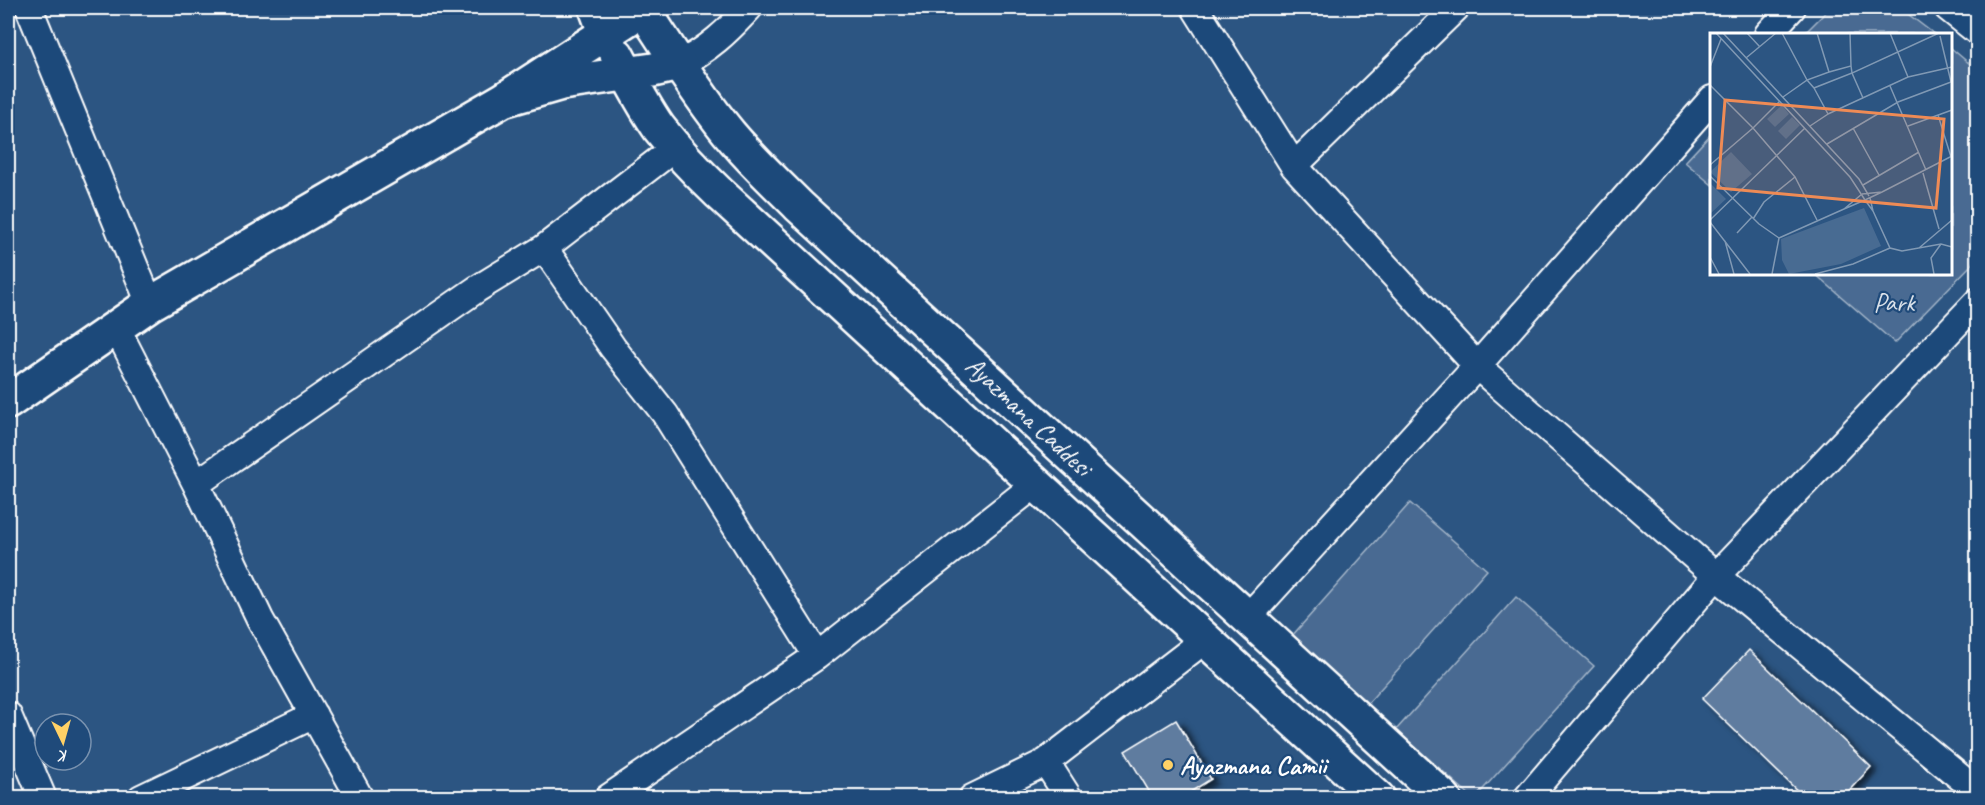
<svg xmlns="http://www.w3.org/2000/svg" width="1985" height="805" viewBox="0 0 1985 805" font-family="Caveat,sans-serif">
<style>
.green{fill:#486b92;stroke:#a4b5c8;stroke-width:1.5}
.building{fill:#5e7c9f;stroke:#fff;stroke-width:1.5;filter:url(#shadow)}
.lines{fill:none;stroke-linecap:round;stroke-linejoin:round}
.minor-casing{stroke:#fff;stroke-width:30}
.tertiary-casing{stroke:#fff;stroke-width:38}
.secondary-casing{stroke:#fff;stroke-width:38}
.minor{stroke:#1f4a7a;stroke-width:26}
.tertiary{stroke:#1f4a7a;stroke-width:33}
.secondary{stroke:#1f4a7a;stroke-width:33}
.poi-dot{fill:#ffd166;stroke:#1f4a7a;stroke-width:2}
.labels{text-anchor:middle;stroke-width:4.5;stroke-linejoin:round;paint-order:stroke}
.park-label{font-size:26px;fill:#dae1e9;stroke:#1f4a7a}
.street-label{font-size:26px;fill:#fff;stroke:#1f4a7a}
.poi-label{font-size:26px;font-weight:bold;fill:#fff;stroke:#1f4a7a;text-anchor:start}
.inset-road{fill:none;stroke:#8099b4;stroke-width:1.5}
.view{fill:#ef8b55;fill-opacity:0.15;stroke:#ef8b55;stroke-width:3}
.inset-edge{fill:none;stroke:#fff;stroke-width:3}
</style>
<defs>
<filter id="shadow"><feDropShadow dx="6" dy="4" stdDeviation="3" flood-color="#0009"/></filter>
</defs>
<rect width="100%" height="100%" fill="#2c5582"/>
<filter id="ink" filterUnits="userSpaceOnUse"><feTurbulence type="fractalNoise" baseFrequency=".0167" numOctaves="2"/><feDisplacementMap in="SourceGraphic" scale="12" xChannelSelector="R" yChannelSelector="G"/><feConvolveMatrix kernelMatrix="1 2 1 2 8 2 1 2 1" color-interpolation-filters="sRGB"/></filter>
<g filter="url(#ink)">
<path class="green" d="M1830,8H1900L1934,34H1804Z
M1951,48L1977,70V259L1895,343L1814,273H1950Z
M1712,133V185L1685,162Z
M1410,503L1487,570L1367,704L1291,637Z
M1516,597L1594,666L1476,797H1472L1396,730Z"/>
<path class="building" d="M1749,650L1871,767L1842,798H1805L1702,699Z
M1176,720L1211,779L1181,798H1153L1125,751Z"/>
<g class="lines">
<g class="minor-casing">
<path id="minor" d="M29,8L150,304
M1195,8L1294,166L1477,366L1716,576L1978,301
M1948,8L1978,32
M1768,34L1792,8
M679,64C708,50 728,31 749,8
M1294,166L1456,8
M544,248L613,348L665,414L817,656
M116,327L196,484L260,619L360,798
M196,484L477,289L544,248L676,147
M1248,617L1477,366L1712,99
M8,715L43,798
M141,798L314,715
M608,798L817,656L1036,484
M972,798L1046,762
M1069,798L1046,762L1206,639
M1527,798L1716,576L1978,792"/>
</g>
<g class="tertiary-casing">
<path id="tertiary" d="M596,8L605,32"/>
</g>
<g class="secondary-casing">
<path id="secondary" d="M617,55C630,80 643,105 659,128C677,151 698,173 719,193L1378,798
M679,64L653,70L562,83L503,100L643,9C668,47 692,86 721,123C744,153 772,179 799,206L1444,798
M8,402L150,304L503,100"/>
</g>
<use href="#minor" class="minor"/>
<use href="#tertiary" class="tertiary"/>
<use href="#secondary" class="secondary"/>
</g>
</g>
<circle class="poi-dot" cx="1168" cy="765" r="6"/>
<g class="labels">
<g class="park-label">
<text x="1894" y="311">Park</text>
</g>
<g class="street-label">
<text transform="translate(1029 416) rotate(43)" y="9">Ayazmana Caddesi</text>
</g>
<g class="poi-label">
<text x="1180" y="774">Ayazmana Camii</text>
</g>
</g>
<g transform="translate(1710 33)">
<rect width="242" height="242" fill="#2c5582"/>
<path d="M72,72L79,81L65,94L57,86ZM82,84L90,92L76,106L68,98ZM21,119L42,141L21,159L0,139ZM0,150L16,166L0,181ZM154,175L171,213L131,231L79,241L72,227L71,206Z" fill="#486b92"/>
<path class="inset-road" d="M6,0L140,144L155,167L172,159L152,161M13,0L149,146L159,163M37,0L50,14M72,0L97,47L73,64M107,0L119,39L141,33L140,0M180,0L198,44M230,3L241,49M36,25L66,0M0,34L11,6M0,52L43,95L70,68M180,53L216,137M104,55L97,47L119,39M153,65L142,40L229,0M118,81L198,44L242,34M228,82L241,124M100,93L118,81L104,55L142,40L141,33M198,93L242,77M143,95L169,142M117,111L188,69L241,49M0,132L43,95L85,144L107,187M213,140L229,196M0,143L49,191L69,205M153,152L209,119M172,159L242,123M152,161L134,176L155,167L163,178L160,165M163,178L180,215L192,218L231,211L242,214M43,186L54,169L85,144M0,187L95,95M0,189L40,241M27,200L42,184M69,205L134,176M15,208L24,241M209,215L242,187M0,224L9,241M62,241L69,205M105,241L143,231L180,215M224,241L221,225L231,211"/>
<path class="view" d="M15,67L234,86L226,175L8,155Z"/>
<rect width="242" height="242" class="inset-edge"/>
</g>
<rect width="1985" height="805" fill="none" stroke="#1f4a7a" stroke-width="30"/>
<rect x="15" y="15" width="1955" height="775" fill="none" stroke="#fff" stroke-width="2" filter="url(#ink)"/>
<g transform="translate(63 742) rotate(175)"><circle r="28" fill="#1f4a7a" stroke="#7992af" stroke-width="1.5"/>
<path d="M0-4.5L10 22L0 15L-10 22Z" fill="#ffd166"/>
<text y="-9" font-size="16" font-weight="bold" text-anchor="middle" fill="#ffffff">K</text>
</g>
</svg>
